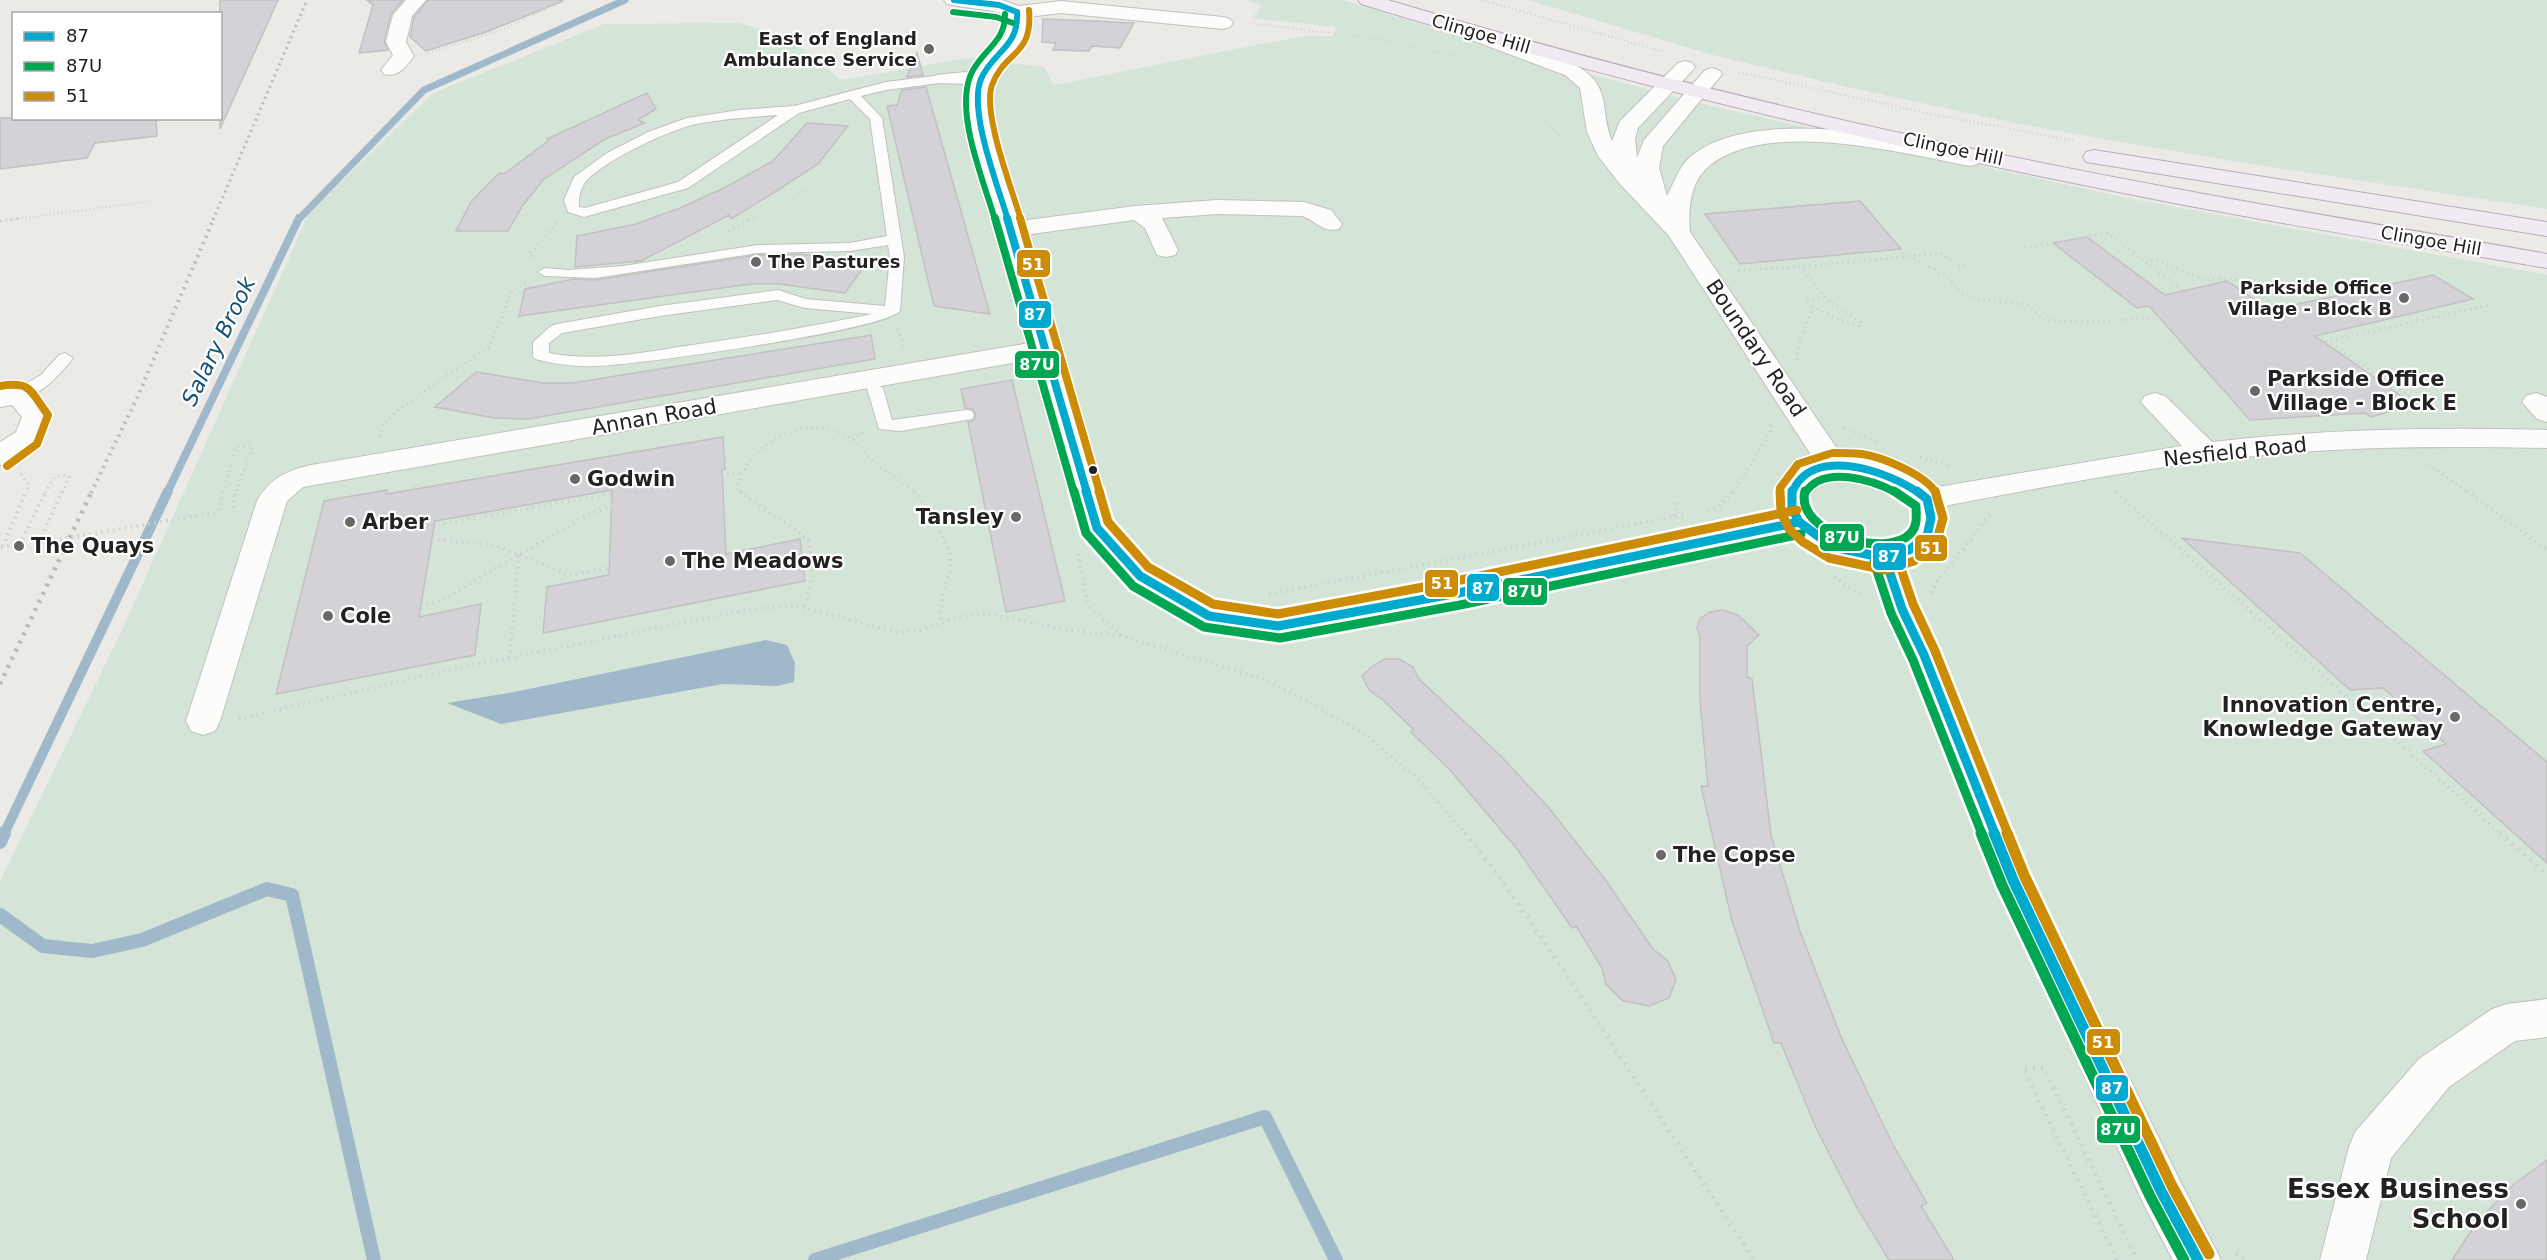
<svg xmlns="http://www.w3.org/2000/svg" width="2547" height="1260" viewBox="0 0 2547 1260" font-family="'DejaVu Sans',sans-serif">
<style>
.green{fill:#d4e5d8}
.water{fill:#a0b9ca}
.lines{fill:none;stroke-linecap:round;stroke-linejoin:round}
.stream-far3{stroke:#a0b9ca;stroke-width:7}
.stream-far2{stroke:#a0b9ca;stroke-width:8}
.stream-far1{stroke:#a0b9ca;stroke-width:10}
.stream{stroke:#a0b9ca;stroke-width:14}
.building{fill:#d5d2d7;stroke:#c2c0c0;stroke-width:1.5}
.lane-casing{stroke:#c2c0be;stroke-width:2}
.street-casing{stroke:#c2c0be;stroke-width:2}
.primary-casing{stroke:#b8acb8;stroke-width:2}
.path-far3{stroke:#d1d0d0;stroke-width:2;stroke-dasharray:1 3;stroke-linecap:butt}
.path-far2{stroke:#d1d0d0;stroke-width:3;stroke-dasharray:1.5 4;stroke-linecap:butt}
.path-far1{stroke:#d1d0d0;stroke-width:4;stroke-dasharray:1.5 4.5;stroke-linecap:butt}
.path{stroke:#d1d0d0;stroke-width:4.5;stroke-dasharray:2 6;stroke-linecap:butt}
.lane{fill:#fcfcfb;fill-rule:evenodd}
.street{fill:#fcfcfb;fill-rule:evenodd}
.primary{fill:#f1eaf2;fill-rule:evenodd}
.rail-far2{stroke:#bbbaba;stroke-width:3;stroke-dasharray:2 4;stroke-linecap:butt}
.rail-far1{stroke:#bbbaba;stroke-width:4;stroke-dasharray:2 5;stroke-linecap:butt}
.rail{stroke:#bbbaba;stroke-width:4.5;stroke-dasharray:3 6;stroke-linecap:butt}
.path-bridge-far1{stroke:#d1d0d0;stroke-width:3;stroke-dasharray:1.5 4;stroke-linecap:butt}
.path-bridge{stroke:#d1d0d0;stroke-width:4;stroke-dasharray:1.5 4.5;stroke-linecap:butt}
.bus-1-far3-casing{stroke:#fff;stroke-width:9}
.bus-1-far2-casing{stroke:#fff;stroke-width:11}
.bus-1-far1-casing{stroke:#fff;stroke-width:14}
.bus-1-casing{stroke:#fff;stroke-width:16}
.bus-2-far3-casing{stroke:#fff;stroke-width:9}
.bus-2-far2-casing{stroke:#fff;stroke-width:11}
.bus-2-far1-casing{stroke:#fff;stroke-width:14}
.bus-2-casing{stroke:#fff;stroke-width:16}
.bus-3-far3-casing{stroke:#fff;stroke-width:9}
.bus-3-far2-casing{stroke:#fff;stroke-width:11}
.bus-3-far1-casing{stroke:#fff;stroke-width:14}
.bus-3-casing{stroke:#fff;stroke-width:16}
.bus-1-far3{stroke:#00a9ce;stroke-width:6}
.bus-1-far2{stroke:#00a9ce;stroke-width:8}
.bus-1-far1{stroke:#00a9ce;stroke-width:9}
.bus-1{stroke:#00a9ce;stroke-width:11}
.bus-2-far3{stroke:#00a651;stroke-width:6}
.bus-2-far2{stroke:#00a651;stroke-width:8}
.bus-2-far1{stroke:#00a651;stroke-width:9}
.bus-2{stroke:#00a651;stroke-width:11}
.bus-3-far3{stroke:#cd8c06;stroke-width:6}
.bus-3-far2{stroke:#cd8c06;stroke-width:8}
.bus-3-far1{stroke:#cd8c06;stroke-width:9}
.bus-3{stroke:#cd8c06;stroke-width:11}
.poi-dot{fill:#696866;stroke:#fff;stroke-width:2}
.bus-dot{fill:#232220;stroke:#fff;stroke-width:2}
.labels{text-anchor:middle;stroke-width:4.5;stroke-linejoin:round;paint-order:stroke}
.far-street-label{font-size:18px;fill:#232220;stroke:#fff}
.far-poi-label{font-size:18px;font-weight:bold;fill:#232220;stroke:#fff;text-anchor:end}
.street-label{font-size:21px;fill:#232220;stroke:#fff}
.poi-label{font-size:21px;font-weight:bold;fill:#232220;stroke:#fff;text-anchor:start}
.water-label{font-size:22px;font-style:italic;fill:#125277;stroke:#fff}
.near-poi-label{font-size:26px;font-weight:bold;fill:#232220;stroke:#fff;text-anchor:end}
.line-badge{stroke:#fff;stroke-width:2}
.badge-label{font-size:16px;text-anchor:middle;font-weight:bold;fill:#fff}
</style>
<rect width="100%" height="100%" fill="#eceae7"/>
<path class="green" d="M1247,0H1343L1539,61L1715,107L2127,198L2547,275V1260H0V881L122,630L309,213L433,93L604,24L739,23L790,38L841,80L968,58L1044,67L1054,85L1303,36H1333L1336,27L1252,18L1262,6Z
M1528,0H2547V209L2225,160L2019,124L1838,85L1709,54Z"/>
<path class="water" d="M766,640L787,645L795,663L794,682L777,686L723,684L501,724L447,703L514,692Z"/>
<g class="lines">
<path class="stream-far3" d="M298,220L424,90L625,0"/>
<path class="stream-far2" d="M167,493L299,218"/>
<path class="stream-far1" d="M4,834L168,491"/>
<path class="stream" d="M0,842L4,833
M0,915L43,946L92,951L142,940L267,889L292,895L374,1260
M815,1260L1265,1117L1336,1260"/>
</g>
<path class="building" d="M220,0H278L220,129Z
M367,0H403L391,14L384,41L388,50L359,53L373,5Z
M428,0H562L563,1L486,32L426,51L410,37L414,17Z
M1043,19L1094,21L1134,23L1120,48L1092,46L1089,51L1053,50L1056,43L1042,42Z
M917,53L923,75L907,77Z
M926,87L990,314L934,306L887,106L897,105L902,90Z
M647,93L656,109L638,120L645,123L605,139L544,179L523,205L508,231H456L471,202L499,173L504,174L548,141L547,139Z
M0,118H156L157,136L95,143L87,158L0,169Z
M807,123L848,126L818,164L778,190L731,219L729,215L641,261L575,267L577,236L636,224L680,208L726,187L773,161Z
M1860,201L1901,249L1740,264L1705,214Z
M2087,237L2165,295L2227,281L2270,310L2433,275L2473,299L2315,336L2414,405L2371,417L2365,413L2250,420L2149,306L2137,308L2053,243Z
M800,254L865,265L845,293L779,284H751L519,316L525,289L574,279L595,280L758,255Z
M871,335L875,359L528,419L494,418L435,407L476,372L544,383H572Z
M1012,380L1065,601L1006,612L968,422L974,420L976,414L972,409L965,408L961,389Z
M723,437L725,469L722,470L726,554L800,539L805,581L543,633L547,587L609,575L612,490L435,521L419,617L481,604L475,655L276,694L324,501L387,490L386,494Z
M2182,538L2300,553L2547,762V863L2423,751L2446,744L2383,688L2350,690Z
M1722,610L1738,615L1759,635L1747,646V677L1752,679L1771,835L1800,931L1841,1037L1893,1145L1927,1203L1921,1206L1954,1260H1889L1857,1208L1816,1128L1781,1043H1774L1732,921L1701,786H1708L1700,702V636L1697,628L1700,619L1710,612Z
M1385,659H1399L1413,667L1419,679L1503,758L1549,808L1604,878L1653,949L1668,961L1676,980L1669,998L1649,1006L1623,1001L1606,984L1602,968L1576,926L1572,928L1517,849L1450,770L1411,732L1414,730L1384,701L1369,690L1362,676L1374,665Z
M2547,1160V1260H2452L2477,1222L2513,1185Z"/>
<g class="lines">
<g class="lane-casing">
<path id="lane" d="M943,75L947,76L949,79L947,82L886,90L861,96L882,118L904,257L900,311C884,330 632,366 594,366C574,367 555,364 535,359L533,356V342L551,326L557,324L660,306L778,290L806,299L885,306L890,257L888,245L850,251L758,253L595,278L545,276L538,272L545,268L569,270L623,266L758,245L850,243L887,236L870,119L850,99L799,113L688,188L584,217L568,212L564,200L574,177L607,153L648,132L687,118L740,110L794,106L886,82ZM778,115L678,182L585,208L579,207C578,199 581,187 586,181C607,159 667,131 696,124C723,119 751,117 778,115ZM777,300L805,308L872,314C811,327 749,337 686,346C641,353 595,362 549,353V343L562,333L660,316Z
M65,353L73,358C62,373 33,404 13,399L11,395L13,391L41,375L59,355Z
M875,383L883,388L892,420L966,410L972,411L974,415L972,419L900,431L879,429L867,388Z"/>
</g>
<g class="street-casing">
<path id="street" d="M406,0H426L412,16L406,42L414,56C406,67 398,78 384,74L381,70L393,55L386,42L393,15Z
M944,0H1002L1019,6L1061,1L1223,17L1230,19L1233,23L1230,27L1223,29L1061,13L1028,17C1033,48 996,59 990,87C983,121 1010,186 1020,221L1135,206L1217,200L1304,202L1331,210L1342,224L1339,229C1322,233 1317,221 1302,216L1217,214L1162,218L1178,250L1175,255L1166,257L1157,255L1145,228L1134,220L1024,235L1111,524L1151,568L1216,605L1278,614L1458,582L1780,515C1773,499 1780,474 1797,466C1803,464 1809,462 1815,461L1669,236L1620,184L1598,156L1587,132L1580,88L1565,75L1461,36L1458,32L1461,28L1468,26L1579,67C1613,89 1599,110 1612,141L1620,121L1678,63L1685,61L1692,63L1695,67L1692,71L1638,128L1635,139L1637,158L1644,140L1705,70L1712,68L1719,70L1722,74L1719,78L1663,146L1659,168L1667,196C1673,185 1679,168 1687,160C1745,104 1907,136 1978,154L1981,159L1978,164L1970,166C1901,153 1764,117 1707,168C1690,183 1688,211 1690,232L1842,456C1875,457 1906,468 1932,488L2182,446L2141,402L2145,396L2155,393L2165,396L2212,442C2323,429 2435,427 2547,430V448C2456,446 2365,446 2275,454C2164,464 2053,485 1944,506C1951,538 1931,554 1903,564L1918,609L1941,655L2032,879L2177,1175L2221,1260H2173L2145,1207L1994,880L1907,655L1886,609L1872,566L1822,555L1793,534L1458,604L1278,638L1197,624L1129,584L1086,535L1082,528L1035,359L303,487L287,501L220,721L215,731L203,735L191,731L186,721L257,501C270,478 286,471 311,465L1030,343L969,123L967,102L969,84L936,83L933,79L936,75L975,71C988,52 1012,41 1008,15C988,8 967,9 947,4ZM1835,475C1868,476 1886,483 1913,503C1914,512 1918,523 1913,531C1893,563 1807,536 1807,500C1807,493 1810,485 1817,480C1822,478 1829,476 1835,475Z
M19,386L29,389L50,416C40,443 29,458 0,465V442L16,432L22,417L12,405L0,407V389Z
M2536,393L2547,397V422L2537,419L2522,402L2526,396Z
M2547,999V1037L2515,1041L2449,1087L2391,1158L2366,1260H2320L2349,1147L2355,1132L2419,1059L2492,1009L2507,1004Z"/>
</g>
<g class="primary-casing">
<path id="primary" d="M1358,0H1388C1647,78 1911,140 2177,189C2300,212 2424,232 2547,254V268C2423,247 2298,227 2174,203C1900,150 1628,86 1361,4Z
M2094,150L2547,222V236L2086,162L2083,157L2086,152Z"/>
</g>
<path class="path-far3" d="M1481,0L1665,52
M537,6L547,9
M1249,23L1376,39L1458,56
M428,53L498,31L566,0
M1490,68L1510,81L1579,158
M1739,72L1917,111L2075,141
M10,220L151,201
M750,220L859,161"/>
<path class="path-far2" d="M0,221L22,218
M728,231L753,218
M2025,248L2107,233L2214,314
M1909,256L1945,275L1961,293L1979,299L2028,305L2044,320L2085,322L2214,314L2283,369L2326,415
M531,257L529,254L558,222
M2146,263L2156,260L2204,280L2234,279L2425,407
M1738,270L1801,267L1940,253L1957,266L1967,265
M1807,301L1824,298
M898,329L904,347
M2266,355L2489,305
M1797,360L1800,340L1813,307L1834,318L1859,326L1861,322L1827,300L1802,268
M1844,428L1876,441
M380,437L383,424L398,410L490,346L512,290L528,282
M853,440L864,432
M1920,457L1950,467
M2429,464L2469,493
M21,474L29,485L26,493
M413,493L414,485
M619,493L740,472
M637,493V490
M742,493L736,488C751,444 800,413 845,435C859,442 867,457 879,466C891,476 905,481 916,493
M1733,493L1770,432L1771,425"/>
<path class="path-far1" d="M413,491L406,530L628,491
M740,491C762,511 788,521 809,541L813,576L804,608
M914,491L935,518L949,552L951,566L944,590L940,622
M2467,491L2547,550
M2116,492L2501,834
M235,495L232,504L235,511
M1708,510L1719,507L1734,491
M1674,516L1678,500
M406,530L405,539L444,540L497,546L570,575L633,563L637,491
M405,539L387,611L438,602L587,515L610,506L636,502
M3,546L26,491
M1,547L20,544
M1078,554L1088,605L1122,636
M1834,577L1863,596
M1932,593L1936,583L1990,515
M1269,594L1683,515
M509,658L519,555
M239,719L453,669L751,609L796,606L901,633L919,630L967,615L992,614L1065,630L1122,636L1263,679L1311,703L1366,735L1418,779L1466,834"/>
<path class="path" d="M1465,833L1501,879L1560,965L1754,1260
M2500,833L2547,875
M2236,1253L2248,1260
M2117,1260L2023,1068H2044L2137,1260"/>
<use href="#lane" class="lane"/>
<use href="#street" class="street"/>
<use href="#primary" class="primary"/>
<path class="rail-far2" d="M213,220L307,0"/>
<path class="rail-far1" d="M91,493L137,398L214,218"/>
<path class="rail" d="M0,684L92,491"/>
<path class="path-bridge-far1" d="M45,493L55,477L67,475L69,477L62,493
M223,493L235,450L238,446L251,445L252,448L236,493"/>
<path class="path-bridge" d="M62,491L39,543L218,512L224,491
M235,495L236,491
M20,544L46,491"/>
<g class="bus-1-far3-casing">
<path id="bus-1-far3" d="M954,0L999,5L1017,12
M1008,220C998,186 968,111 981,79C993,51 1019,48 1017,12"/>
</g>
<g class="bus-1-far2-casing">
<path id="bus-1-far2" d="M1007,218L1087,493
M1792,493C1811,444 1888,471 1919,493"/>
</g>
<g class="bus-1-far1-casing">
<path id="bus-1-far1" d="M1086,491L1097,528L1140,576L1209,616L1278,626L1458,593L1799,522
M1792,491V508L1799,522L1833,547L1885,558L1909,550L1927,536L1931,518L1927,499L1917,491
M1885,558L1902,609L1924,655L1995,834"/>
</g>
<g class="bus-1-casing">
<path id="bus-1" d="M1994,833L2013,880L2161,1191L2198,1260"/>
</g>
<g class="bus-2-far3-casing">
<path id="bus-2-far3" d="M953,12L996,17L1013,23
M995,220C984,181 953,110 972,72C983,50 1006,41 1005,14"/>
</g>
<g class="bus-2-far2-casing">
<path id="bus-2-far2" d="M995,218L1074,493
M1805,493C1823,464 1873,480 1897,493"/>
</g>
<g class="bus-2-far1-casing">
<path id="bus-2-far1" d="M1074,491L1086,533L1133,586L1204,627L1280,638L1460,605L1801,534
M1805,491C1794,533 1887,560 1911,533C1918,525 1916,515 1916,506L1894,491
M1874,562L1891,613L1913,660L1982,834"/>
</g>
<g class="bus-2-casing">
<path id="bus-2" d="M1981,833L2002,885L2150,1196L2184,1260"/>
</g>
<g class="bus-3-far3-casing">
<path id="bus-3-far3" d="M1021,220C1012,189 982,113 992,85C1005,50 1033,57 1029,10"/>
</g>
<g class="bus-3-far2-casing">
<path id="bus-3-far2" d="M1020,218L1100,493
M0,386C32,381 30,391 48,415L37,444L7,466
M1833,453C1842,453 1852,453 1862,454C1882,457 1926,475 1936,493
M1780,493V488L1798,464L1829,454"/>
</g>
<g class="bus-3-far1-casing">
<path id="bus-3-far1" d="M1099,491L1108,522L1148,567L1213,604L1278,614L1456,581L1797,510
M1780,491L1781,512L1789,529L1803,542L1829,558L1885,570L1914,561L1936,544L1943,518L1935,491
M1896,554L1913,604L1935,651L2008,834"/>
</g>
<g class="bus-3-casing">
<path id="bus-3" d="M2007,833L2024,875L2172,1186L2209,1254"/>
</g>
<use href="#bus-1-far3" class="bus-1-far3"/>
<use href="#bus-1-far2" class="bus-1-far2"/>
<use href="#bus-1-far1" class="bus-1-far1"/>
<use href="#bus-1" class="bus-1"/>
<use href="#bus-2-far3" class="bus-2-far3"/>
<use href="#bus-2-far2" class="bus-2-far2"/>
<use href="#bus-2-far1" class="bus-2-far1"/>
<use href="#bus-2" class="bus-2"/>
<use href="#bus-3-far3" class="bus-3-far3"/>
<use href="#bus-3-far2" class="bus-3-far2"/>
<use href="#bus-3-far1" class="bus-3-far1"/>
<use href="#bus-3" class="bus-3"/>
</g>
<g class="poi-dot">
<circle cx="929" cy="49" r="6"/>
<circle cx="756" cy="262" r="6"/>
<circle cx="2404" cy="298" r="6"/>
<circle cx="2255" cy="391" r="6"/>
<circle cx="575" cy="479" r="6"/>
<circle cx="1016" cy="517" r="6"/>
<circle cx="350" cy="522" r="6"/>
<circle cx="19" cy="546" r="6"/>
<circle cx="670" cy="561" r="6"/>
<circle cx="328" cy="616" r="6"/>
<circle cx="2455" cy="717" r="6"/>
<circle cx="1661" cy="855" r="6"/>
<circle cx="2521" cy="1204" r="6"/>
</g>
<circle class="bus-dot" cx="1093" cy="470" r="5"/>
<g class="labels">
<g class="far-street-label">
<text transform="translate(1481 34) rotate(16)" y="6">Clingoe Hill</text>
<text transform="translate(1953 149) rotate(12)" y="6">Clingoe Hill</text>
<text transform="translate(2431 241) rotate(10)" y="6">Clingoe Hill</text>
</g>
<g class="far-poi-label">
<text x="917" y="45">East of England<tspan x="917" dy="21">Ambulance Service</tspan></text>
<text x="768" y="268" text-anchor="start">The Pastures</text>
<text x="2392" y="294">Parkside Office<tspan x="2392" dy="21">Village - Block B</tspan></text>
</g>
<g class="street-label">
<text transform="translate(1756 348) rotate(56)" y="7">Boundary Road</text>
<text transform="translate(654 417) rotate(-10)" y="7">Annan Road</text>
<text transform="translate(2235 452) rotate(-6)" y="7">Nesfield Road</text>
</g>
<g class="poi-label">
<text x="2267" y="386">Parkside Office<tspan x="2267" dy="24">Village - Block E</tspan></text>
<text x="587" y="486">Godwin</text>
<text x="1004" y="524" text-anchor="end">Tansley</text>
<text x="362" y="529">Arber</text>
<text x="31" y="553">The Quays</text>
<text x="682" y="568">The Meadows</text>
<text x="340" y="623">Cole</text>
<text x="2443" y="712" text-anchor="end">Innovation Centre,<tspan x="2443" dy="24">Knowledge Gateway</tspan></text>
<text x="1673" y="862">The Copse</text>
</g>
<g class="water-label">
<text transform="translate(218 341) rotate(-64)" y="8">Salary Brook</text>
</g>
<g class="near-poi-label">
<text x="2509" y="1198">Essex Business<tspan x="2509" dy="30">School</tspan></text>
</g>
</g>
<g class="line-badge">
<rect x="1016" y="249" width="35" height="29" rx="6" fill="#cd8c06"/>
<rect x="1018" y="300" width="34" height="29" rx="6" fill="#00a9ce"/>
<rect x="1014" y="350" width="46" height="29" rx="6" fill="#00a651"/>
<rect x="1819" y="523" width="46" height="29" rx="6" fill="#00a651"/>
<rect x="1914" y="534" width="34" height="28" rx="6" fill="#cd8c06"/>
<rect x="1872" y="542" width="35" height="29" rx="6" fill="#00a9ce"/>
<rect x="1424" y="569" width="35" height="29" rx="6" fill="#cd8c06"/>
<rect x="1466" y="573" width="34" height="29" rx="6" fill="#00a9ce"/>
<rect x="1502" y="577" width="46" height="29" rx="6" fill="#00a651"/>
<rect x="2086" y="1028" width="35" height="28" rx="6" fill="#cd8c06"/>
<rect x="2095" y="1074" width="34" height="28" rx="6" fill="#00a9ce"/>
<rect x="2096" y="1115" width="45" height="29" rx="6" fill="#00a651"/>
</g>
<g class="badge-label">
<text x="1033" y="270">51</text>
<text x="1035" y="320">87</text>
<text x="1037" y="370">87U</text>
<text x="1842" y="543">87U</text>
<text x="1931" y="554">51</text>
<text x="1889" y="562">87</text>
<text x="1442" y="589">51</text>
<text x="1483" y="594">87</text>
<text x="1525" y="597">87U</text>
<text x="2103" y="1048">51</text>
<text x="2112" y="1094">87</text>
<text x="2118" y="1135">87U</text>
</g>
<rect x="12" y="12" width="210" height="108" fill="#ffffff" stroke="#a7a7a6" stroke-width="1.5"/>
<rect x="24" y="32" width="30" height="9" fill="#00a9ce" stroke="#a7a7a6" stroke-width="1.5"/>
<text x="66" y="42" font-size="18" fill="#232220">87</text>
<rect x="24" y="62" width="30" height="9" fill="#00a651" stroke="#a7a7a6" stroke-width="1.5"/>
<text x="66" y="72" font-size="18" fill="#232220">87U</text>
<rect x="24" y="92" width="30" height="9" fill="#cd8c06" stroke="#a7a7a6" stroke-width="1.5"/>
<text x="66" y="102" font-size="18" fill="#232220">51</text>
</svg>
